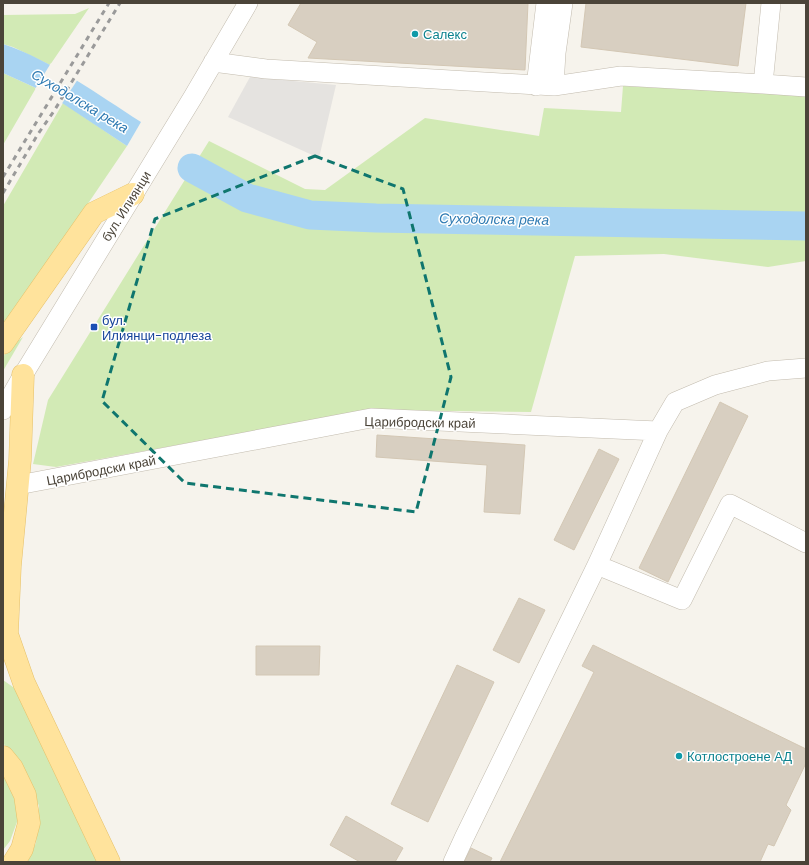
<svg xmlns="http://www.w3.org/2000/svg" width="809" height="865" viewBox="0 0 809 865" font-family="'DM Sans',sans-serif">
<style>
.green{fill:#d2eab5}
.parking{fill:#e5e3e0}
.water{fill:#a9d4f2}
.pier{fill:#f6f3ec}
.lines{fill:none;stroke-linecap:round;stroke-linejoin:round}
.river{stroke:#a9d4f2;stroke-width:29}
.building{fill:#d8cfc1;stroke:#d3c7b4}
.minor-casing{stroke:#c2bbae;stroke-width:20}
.major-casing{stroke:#e6c16a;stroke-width:23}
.minor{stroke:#fff;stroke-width:19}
.major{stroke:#ffe39c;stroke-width:22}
.rail{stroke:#9a9a9a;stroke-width:3;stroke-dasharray:5 5;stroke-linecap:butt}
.marked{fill:none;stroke:#0f766e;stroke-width:3;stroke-dasharray:8 5;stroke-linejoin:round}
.culture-dot{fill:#0f9aa8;stroke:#fff;stroke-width:1.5}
.transit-dot{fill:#1a4fb4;stroke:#fff;stroke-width:1.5}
.labels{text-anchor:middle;stroke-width:3;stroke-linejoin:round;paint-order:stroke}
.culture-label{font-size:13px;fill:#0d838f;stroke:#fff;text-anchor:start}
.street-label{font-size:13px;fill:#4b4439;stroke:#fff}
.transit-label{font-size:13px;fill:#164399;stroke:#fff;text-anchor:start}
.water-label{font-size:14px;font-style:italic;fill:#2e7ab2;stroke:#fff}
</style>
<rect width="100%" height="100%" fill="#f6f3ec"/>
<path class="green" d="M89,8L50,65L13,47L3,44V15L75,14Z
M3,73L36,88L3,145Z
M623,86L806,95V261L768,267L664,254L575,256L531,412L371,410L56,467L33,464L48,400L209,141L305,189L325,190L425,118L539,136L544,108L621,112Z
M63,103L127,146L3,329V206Z
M23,337L3,371V357L11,346Z
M3,680L23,694L98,862H26L36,843L39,806L22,766L3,743Z
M3,768L18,801L17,822L10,841L3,850Z"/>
<path class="parking" d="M250,77L336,85L319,158L228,117Z"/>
<path class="water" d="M3,44C53,61 97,94 141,122L127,146L62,103L36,88L3,73Z"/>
<path class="pier" d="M51,63L78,79L61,105L35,89Z"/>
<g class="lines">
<path class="river" d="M192,168L247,198L310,215L376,218L806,226"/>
</g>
<path class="building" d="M301,3H528L525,70L308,58L317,42L288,25Z
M586,3H746L738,66L581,47Z
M720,402L748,416L668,582L639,568Z
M377,435L525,445L520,514L484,512L487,465L376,457Z
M599,449L619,459L574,550L554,540Z
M519,598L545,610L519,663L493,650Z
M593,645L806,749V763L786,805L791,810L774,846L768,844L760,862H500L594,672L582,666Z
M256,646H320L319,675H256Z
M457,665L494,682L428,822L391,804Z
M346,816L403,848L395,862H360L330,845Z
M471,848L492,858L490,862H464Z"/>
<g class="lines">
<g class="minor-casing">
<path id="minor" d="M213,62L266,69L554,86L621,76L763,84L806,87
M763,84L771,3
M536,86L546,3
M554,86L556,53L563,3
M3,410L23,375L193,97L248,3
M18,485L371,418L658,431
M597,565L682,600L730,504L806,543
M453,862L464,838L597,565L658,431L675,402L715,385L768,371L806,368"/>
</g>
<g class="major-casing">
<path id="major" d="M3,343L94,213L133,194
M23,375L20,460L10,566L7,634L24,683L109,862
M3,757L12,768L25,795L29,823L22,849L14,862"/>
</g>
<use href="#minor" class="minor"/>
<use href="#major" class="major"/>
<path class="rail" d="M3,177L109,3
M3,193L38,134L54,111L120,3"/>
</g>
<path class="marked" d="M315,156L403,189L451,377L416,512L185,483L102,401L155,219Z"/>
<g class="culture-dot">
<circle cx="415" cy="34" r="4"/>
<circle cx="679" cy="756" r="4"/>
</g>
<rect class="transit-dot" x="90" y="323" width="8" height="8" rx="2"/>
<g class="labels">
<g class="culture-label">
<text x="423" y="39">Салекс</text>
<text x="687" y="761">Котлостроене АД</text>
</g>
<g class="street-label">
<text transform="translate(126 206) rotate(-58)" y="5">бул. Илиянци</text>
<text transform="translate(420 422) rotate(1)" y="5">Царибродски край</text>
<text transform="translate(101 470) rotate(-11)" y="5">Царибродски край</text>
</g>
<g class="transit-label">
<text x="102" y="325">бул.<tspan x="102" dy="15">Илиянци-подлеза</tspan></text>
</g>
<g class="water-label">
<text transform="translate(80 101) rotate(31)" y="5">Суходолска река</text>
<text transform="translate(494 219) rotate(1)" y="5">Суходолска река</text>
</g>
</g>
<rect width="809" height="865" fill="none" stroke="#4b4439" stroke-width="8"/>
</svg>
